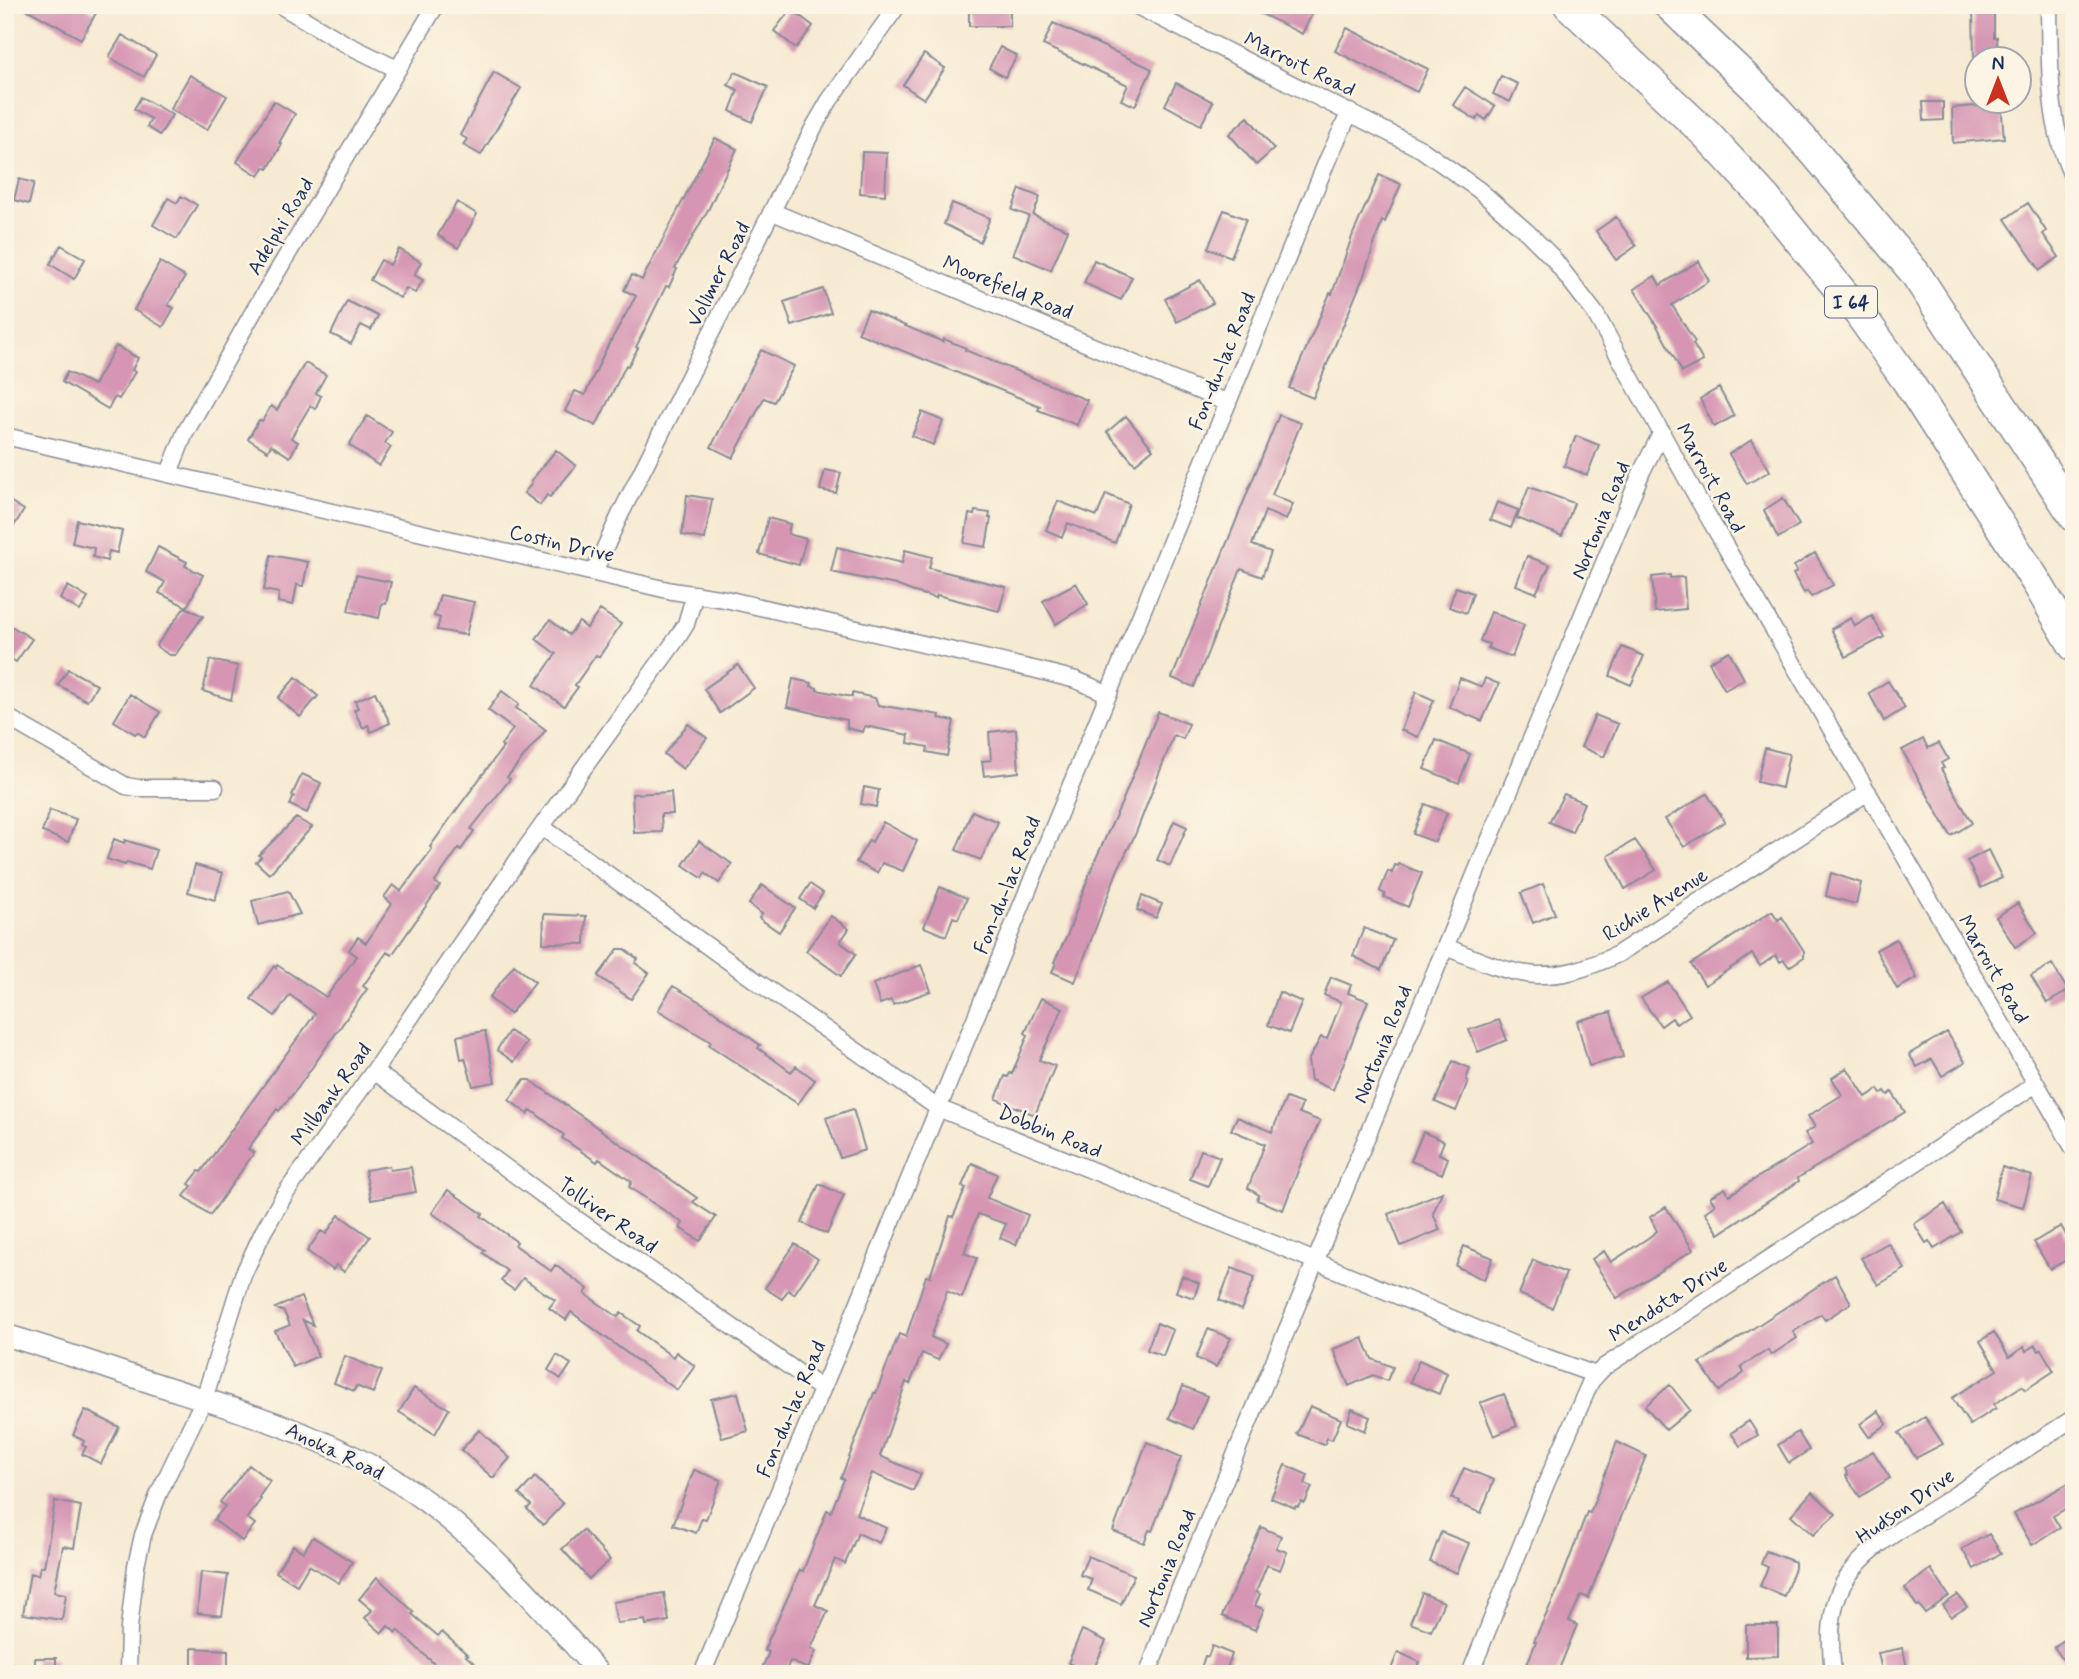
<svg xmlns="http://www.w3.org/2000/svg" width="2079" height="1679" viewBox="0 0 2079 1679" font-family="Mynerve,sans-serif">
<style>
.building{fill:#d696b3}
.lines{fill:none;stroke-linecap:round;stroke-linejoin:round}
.minor-casing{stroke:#888c98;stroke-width:19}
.tertiary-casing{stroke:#888c98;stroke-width:24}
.motorway-casing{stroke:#888c98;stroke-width:33}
.minor{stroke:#fff;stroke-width:16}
.tertiary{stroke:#fff;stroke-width:21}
.motorway{stroke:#fff;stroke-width:30}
.labels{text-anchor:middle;stroke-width:5;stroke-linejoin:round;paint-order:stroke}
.shield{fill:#fcf5e5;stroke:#5e6a86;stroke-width:2}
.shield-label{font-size:19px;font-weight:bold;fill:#1b2f5e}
.street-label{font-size:21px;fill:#1b2f5e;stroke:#fcf5e5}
</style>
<rect width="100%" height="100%" fill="#fcf5e5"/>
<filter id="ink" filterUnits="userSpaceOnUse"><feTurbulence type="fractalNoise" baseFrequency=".0143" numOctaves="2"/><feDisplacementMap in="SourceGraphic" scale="14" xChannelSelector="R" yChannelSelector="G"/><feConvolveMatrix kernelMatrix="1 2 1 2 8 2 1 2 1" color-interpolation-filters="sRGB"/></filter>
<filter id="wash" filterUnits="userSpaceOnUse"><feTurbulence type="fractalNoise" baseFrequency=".00686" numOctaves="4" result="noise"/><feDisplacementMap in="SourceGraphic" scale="28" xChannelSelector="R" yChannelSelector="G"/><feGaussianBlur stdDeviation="1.57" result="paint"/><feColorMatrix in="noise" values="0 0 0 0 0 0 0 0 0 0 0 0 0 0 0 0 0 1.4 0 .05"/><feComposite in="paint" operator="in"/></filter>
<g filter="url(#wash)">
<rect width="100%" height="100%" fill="#f6ead2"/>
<g id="blocks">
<path class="building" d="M19,5H82L96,13L81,39Z
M969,5H1010V26H969Z
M1244,5H1299L1313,12L1302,34Z
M1973,5H1994V37H1997L1998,58L1974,60Z
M791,9L813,26L796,48L774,31Z
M1053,23L1152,69L1135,106L1121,100L1128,85L1043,45Z
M1347,28L1428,69L1417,92L1335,51Z
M122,35L156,55L144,77L109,57Z
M1000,47L1017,56L1005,77L989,68Z
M924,54L945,68L924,99L903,85Z
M494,72L521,88L481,155L463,145L467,139L460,135Z
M735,72L768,87L752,122L730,111L738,90L728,85Z
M190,75L227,96L207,130L170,109Z
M1501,76L1518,84L1510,102L1493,94Z
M1176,83L1213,102L1201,125L1165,105Z
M1465,87L1495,106L1486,120L1479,115L1476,120L1453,105Z
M141,97L172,115L160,135L147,127L151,119L134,109Z
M274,101L295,114L279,143L282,144L268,169L264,167L259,176L237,162Z
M1923,102H1943V120L1924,121Z
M2001,104L2004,138L1953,143L1952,108Z
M1248,117L1274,149L1256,165L1229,134Z
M715,138L737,149L709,208L675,268L677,269L669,287L666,286L636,347L638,348L628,366L626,365L596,426L565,411L575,391L585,395L604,353L636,296L624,290L632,275L642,280Z
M862,152L887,153L885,195L860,193Z
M1379,175L1401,184L1385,222L1382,221L1363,278L1313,398L1289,388L1330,293L1332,294L1353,234Z
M19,179L34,183L29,204L14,200Z
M1020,189L1040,197L1033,215L1068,230L1051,270L1013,254L1029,216L1012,210Z
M181,196L197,205L177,239L153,225L168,198L177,203Z
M457,202L477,214L458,248L438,235Z
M952,203L990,218L980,242L944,224Z
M2028,203L2046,231L2043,234L2059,257L2040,270L2005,219Z
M1224,210L1246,219L1231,257L1208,248Z
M1616,217L1636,246L1616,260L1596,231Z
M61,245L85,259L74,279L50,264Z
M399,249L421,262L414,275L423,280L415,293L406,288L400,298L370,280L381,260L390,265Z
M1094,260L1132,277L1121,300L1084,283Z
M1699,261L1709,281L1672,305L1695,342L1693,344L1703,361L1682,372L1657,326L1634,289L1655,276L1660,285Z
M160,262L185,277L168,305L174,308L163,327L134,310Z
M1200,280L1213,303L1177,322L1165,299Z
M823,289L831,313L792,326L784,302Z
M347,301L378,316L371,330L361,325L351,344L331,334Z
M868,310L943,342L944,339L966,348L965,350L1087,400L1077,425L1038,410L1040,406L858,333Z
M116,346L138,358L132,370L135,372L119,399L115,397L108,409L62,382L67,372L94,385Z
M761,350L794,366L774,402L764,398L733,458L711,447Z
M305,363L326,375L316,393L321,396L315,409L310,406L291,438L298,442L290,457L271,445L268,451L248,439L259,420L262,421L271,406L277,410Z
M1719,388L1734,416L1714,427L1700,399Z
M922,412L943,421L933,445L912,436Z
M1279,415L1301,423L1272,495L1293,504L1286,520L1265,511L1264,514L1252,545L1271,552L1262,577L1241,569L1194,687L1172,678Z
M367,416L392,432L385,443L391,447L379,466L349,445Z
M1126,416L1153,449L1135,464L1107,432Z
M1576,436L1599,445L1587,475L1564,466Z
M1752,440L1770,471L1747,484L1729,454Z
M556,450L576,466L550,497L547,495L540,505L524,493L532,483L531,481Z
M825,470L841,473L836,493L820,490Z
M1529,487L1574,503L1562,536L1517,518Z
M1106,494L1129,504L1115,543L1068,523L1062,537L1046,530L1058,501L1097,516Z
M687,495L712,499L705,539L682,535Z
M5,498L24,510L5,540Z
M1783,498L1799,525L1778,538L1764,510Z
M1497,502L1518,510L1511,528L1490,520Z
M975,511L990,513L989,518H991L986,547L964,543L969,514L974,515Z
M768,518L790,524L788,534L806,539L799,565L759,554Z
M77,520L122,531L117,553L109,551L107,561L93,557L94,548L72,543Z
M158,547L187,562L185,566L203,575L187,607L159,593L165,582L146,572Z
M837,547L902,563L905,550L932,557L929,568L1006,587L999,611L937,595L936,598L914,592L896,585L831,572Z
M1815,553L1833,585L1811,597L1807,591L1804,593L1793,574L1797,572L1794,566Z
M271,555L308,562L303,586L297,585L293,605L278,602L279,593L264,590Z
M1527,556L1550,565L1536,593L1516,585Z
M356,575L391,582L386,604L382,603L379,618L348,611Z
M1670,575V578L1684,577L1686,609L1655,612L1652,577Z
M1076,583L1088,604L1056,624L1043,601Z
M68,586L88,598L80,611L60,599Z
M1456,587L1473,593L1466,613L1449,607Z
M440,595L474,602L466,635L437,630L440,618L434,616Z
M185,607L203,616L175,655H169L156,646Z
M600,610L621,624L599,657L596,655L575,685L578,687L564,706L534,685L556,654L536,639L550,620L569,635L579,622L587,628Z
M1491,612L1524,625L1512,657L1488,648L1489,644L1480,641Z
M1872,616L1884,637L1846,657L1831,629L1851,618L1855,626Z
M5,622L32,639L16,662L5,655Z
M1622,647L1644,656L1631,685L1610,676Z
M1729,651L1744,679L1725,690L1709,662Z
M210,660L238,666L231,700L203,691Z
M738,665L754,688L720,713L704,689Z
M68,669L97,685L87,701L58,685Z
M296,677L318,696L300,717L278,698Z
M1460,678L1482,687L1485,678L1499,684L1482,721L1449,707Z
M793,679L812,683L811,686L817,688V690L852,697V693L875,698L878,705L940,715L939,718L954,721L947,756L927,752L928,747L908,743L909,735L865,726L863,732L847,728V720L787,707Z
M1888,681L1905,708L1884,721L1869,693Z
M502,691L519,704L516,708L546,730L507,777L510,779L471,829L474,831L461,850L459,848L435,882L440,886L392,955L387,952L363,986L367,989L297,1089L279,1111L277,1109L248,1149L254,1153L210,1215L184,1196L192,1186L189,1184L199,1171L201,1172L315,1014L290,995L275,1016L251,999L274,966L276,968L277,965L326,997L357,956L349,950L358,937L366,943L392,904L384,897L393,885L401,891L432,849L430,847L452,816L503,747L501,745L513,729L488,710Z
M375,692L390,723L371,732L368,725L363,728L354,710L358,708L355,701Z
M1416,692L1434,700L1418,737L1401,730Z
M130,694L160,712L145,737L137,732L135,734L114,721Z
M1158,712L1189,724L1183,739L1174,735L1135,835L1118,869L1075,982L1052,972L1056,963L1054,962L1067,936L1092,867L1122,802Z
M1595,715L1618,724L1604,757L1581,747Z
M688,724L707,738L683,769L664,754Z
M1016,729L1019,772L984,776L982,761L991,760L989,732Z
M1923,739L1928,748L1939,743L1948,759L1941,763L1944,768L1941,769L1972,823L1951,836L1902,750Z
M1436,740L1470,754L1459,783L1424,769Z
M1765,748L1789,754L1782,788L1757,782Z
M302,774L321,783L307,813L290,805L294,796L292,795Z
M864,787L879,790L876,807L861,804Z
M671,792L673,814H661L662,832L634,833L632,794Z
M1564,794L1584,803L1572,832L1549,822Z
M1707,794L1725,822L1684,847L1665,819Z
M1425,804L1447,813L1435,842L1413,834Z
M50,810L76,819L68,842L42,832Z
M972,811L998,822L981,860L956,850Z
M296,818L312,827L269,874L256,862L261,857L259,855Z
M1174,821L1187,827L1170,866L1157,860Z
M883,822L917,841L903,871L882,863L877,873L856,862L869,840L872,842Z
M114,839L124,843L125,840L156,850L150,869L127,862L125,865L107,859Z
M1635,840L1656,870L1625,889L1608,856Z
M699,841L732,864L719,883L705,873L702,878L683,865Z
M1988,850L2002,878L1981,888L1967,861Z
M1399,864L1422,873L1408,907L1384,897L1385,894L1380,891L1388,871L1392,873L1395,865L1398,866Z
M195,865L223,873L215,900L188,892Z
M1831,873L1861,883L1856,904L1826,896Z
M810,884L823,893L813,908L800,899Z
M1543,884L1555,914L1533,923L1521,893Z
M762,885L795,908L779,932L759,918L762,914L749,904Z
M940,887L967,898L958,919L953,917L946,936L924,927Z
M288,891L300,914L258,925L252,901Z
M1142,896L1162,904L1156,918L1137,910Z
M2018,903L2037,933L2015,947L1996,917Z
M1772,911L1778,920L1782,917L1804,951V957L1789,967L1784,960L1780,962L1776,955L1760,966L1752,954L1705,985L1691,964Z
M544,914L586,916L585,944L543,943Z
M831,916L849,929L840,942L856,954L841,976L806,951Z
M1364,928L1393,940L1381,970L1353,956Z
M1896,939L1917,978L1897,989L1876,950Z
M618,949H624L638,959L635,963L649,973L631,999L598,976Z
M2052,964L2068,991L2047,1003L2031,976Z
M514,965L535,982L510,1014L489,998Z
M921,965L931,991L893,1005L891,1000L880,1004L873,984Z
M1331,977L1351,985L1348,993L1368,1001L1333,1090L1311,1080L1308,1061L1321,1037L1327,1039L1341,1002L1324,995Z
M1668,982L1690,1015L1676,1024L1672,1018L1661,1026L1641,998Z
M673,986L707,1006L760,1045L758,1048L791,1072L796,1066L815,1080L798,1104L709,1045L711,1042L658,1010Z
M1279,992L1302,1002L1289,1033L1268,1025Z
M1041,998L1063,1008L1039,1060L1055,1066L1035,1115L996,1099L1005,1076L1008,1077L1010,1073L1012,1074L1028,1035L1025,1033Z
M1611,1012L1623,1057L1589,1066L1577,1021Z
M1499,1020L1507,1040L1478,1052L1469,1030Z
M485,1031L495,1082L473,1086L465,1058L461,1059L457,1036Z
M509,1031L527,1042L514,1062L497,1050Z
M1947,1032L1965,1062L1942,1076L1932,1059L1917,1067L1909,1054Z
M1453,1061L1470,1068L1466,1080L1468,1081L1456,1111L1435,1102Z
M1847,1068L1866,1097L1878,1089L1881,1094L1885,1091L1888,1095L1892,1092L1905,1112L1798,1178L1799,1181L1719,1234L1705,1212L1715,1205L1710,1197L1725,1188L1729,1195L1812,1144L1805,1133L1815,1127L1808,1116L1842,1095L1832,1078Z
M524,1080H530L697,1198L693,1202L716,1217L700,1241L680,1228L683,1223L629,1187L632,1182L599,1159L597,1162L562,1138L564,1135L531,1110L528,1114L509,1100Z
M1286,1098L1302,1104L1299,1113L1320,1121L1303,1158L1283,1210L1257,1200L1259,1195L1248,1188L1265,1144L1231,1130L1237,1117L1272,1132Z
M853,1109L865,1150L840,1158L826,1118Z
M1423,1132L1444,1141L1439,1154L1448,1158L1442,1174L1411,1161Z
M1201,1150L1220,1157L1208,1186L1190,1179Z
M972,1163L997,1174L987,1198L1028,1215L1016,1245L1000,1238L1006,1224L978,1214L964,1253L977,1258L962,1298L947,1291L931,1337L946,1344L938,1360L922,1353L910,1384L906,1382L880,1456L921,1474L913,1491L872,1473L856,1514L886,1528L879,1543L858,1533L845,1564L835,1559L815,1605L828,1611L811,1648L816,1651L808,1669L790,1661L785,1674H771L761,1670L769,1652L764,1650L800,1570L803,1571L827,1510L831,1512L844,1479L841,1478L874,1393H876L899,1334L906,1337L926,1276L930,1277L950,1216L953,1217L966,1188L962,1186Z
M389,1166L390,1170L411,1167L416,1192L371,1200L365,1170Z
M2002,1167L2032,1176L2023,1207L1994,1199Z
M819,1184L844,1195L827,1234L802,1223Z
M448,1190L483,1214L481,1216L517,1242L515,1245L551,1271L555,1265L588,1289L585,1294L618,1317L621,1313L640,1326L637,1331L673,1357L676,1352L695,1366L677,1390L571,1312L566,1320L549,1308L555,1300L523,1278L514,1290L501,1281L507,1271L483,1253L485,1250L432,1213Z
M1442,1192L1433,1213L1440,1230L1401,1246L1388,1214Z
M1945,1204L1961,1232L1934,1249L1929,1241L1926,1243L1914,1224Z
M1666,1207L1693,1250L1617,1298L1592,1259L1604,1251L1611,1262L1648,1238L1657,1231L1650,1217Z
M339,1215L370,1237L344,1272L336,1265L333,1270L307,1251L321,1231L326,1234Z
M2061,1226L2074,1249V1256L2050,1269L2034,1242Z
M1888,1243L1905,1269L1878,1285L1861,1258Z
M795,1244L818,1259L794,1294L788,1290L782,1299L765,1288Z
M1464,1246L1493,1258L1484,1280L1456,1266Z
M1533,1260L1566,1273L1552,1308L1519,1294Z
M1232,1268L1255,1277L1241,1310L1219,1300Z
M1835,1275L1851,1303L1825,1320L1821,1314L1793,1332L1797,1338L1771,1355L1768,1350L1741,1367L1744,1373L1719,1391L1700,1363Z
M1182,1276L1199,1283L1194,1298L1176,1292Z
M301,1297L313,1325L303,1320L318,1356L293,1367L275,1331L290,1325L284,1312L275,1308Z
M1157,1323L1173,1330L1163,1356L1147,1350Z
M1208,1329L1231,1338L1216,1367L1196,1358Z
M1994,1332L2009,1357L2024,1347L2026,1351L2035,1345L2039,1351L2041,1349L2054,1371L2025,1390L2022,1386L1994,1404L1996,1408L1970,1425L1952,1398L1997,1370L1980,1341Z
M1363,1338L1372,1359L1393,1367L1387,1381L1373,1375L1349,1386L1333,1349Z
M557,1355L571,1364L561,1379L548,1370Z
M345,1356L382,1371L373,1393L356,1386L354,1391L334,1383Z
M1419,1360L1447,1373L1439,1394L1410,1382Z
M1670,1385L1690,1410L1666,1430L1645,1406Z
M1183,1386L1207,1396L1193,1429L1169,1418Z
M414,1388L449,1409L435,1434L399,1412Z
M738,1393L748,1431L722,1438L711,1399Z
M1504,1394L1517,1426L1494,1436L1480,1403Z
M1310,1406L1341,1419L1332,1440L1327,1438L1324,1445L1297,1434Z
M1352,1409L1370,1417L1365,1431L1347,1423Z
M85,1410L119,1427L101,1464L82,1454L86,1447L82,1445L84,1441L73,1435Z
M1878,1411L1887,1424L1869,1437L1860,1424Z
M1925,1417L1943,1444L1916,1458L1899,1433Z
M1749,1421L1758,1435L1740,1446L1731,1433Z
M479,1430L510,1458L493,1478L461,1450Z
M1798,1432L1809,1450L1789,1463L1778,1445Z
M1147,1442L1181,1457L1152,1531L1149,1530L1144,1543L1113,1531Z
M1617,1442L1646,1456L1588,1598L1581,1595L1569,1621L1577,1625L1557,1674H1523L1536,1642L1534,1641L1558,1589L1587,1512L1590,1513Z
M1873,1451L1890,1478L1860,1497L1846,1476L1848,1475L1845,1469Z
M249,1465L270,1481L259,1497L261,1499L247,1518L255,1524L242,1541L214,1520L225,1506L220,1502Z
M1285,1465L1308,1475L1305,1484L1312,1487L1305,1503L1301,1502L1298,1507L1296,1506L1295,1508L1271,1498Z
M1464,1468L1494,1480L1481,1513L1458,1504L1459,1502L1451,1498Z
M694,1470L721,1480L706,1519L702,1518L696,1533L673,1525Z
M535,1477L563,1504L543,1525L527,1509L531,1505L519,1494Z
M2074,1480V1504L2053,1516L2060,1528L2032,1545L2014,1514Z
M1812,1492L1836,1514L1813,1535L1791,1515Z
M55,1501L81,1506L74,1548L63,1546L54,1592L66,1594L62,1620L23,1614L30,1573L38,1575L40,1567H44Z
M1261,1527L1281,1536L1276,1548L1287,1552L1280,1570L1267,1565L1256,1592L1260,1594L1255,1606L1264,1609L1255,1630L1222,1616Z
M583,1530L610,1560L589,1579L562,1549Z
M1441,1532L1469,1543L1457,1573L1430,1562Z
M1989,1534L2001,1553L1974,1569L1962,1549Z
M313,1537L352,1562L339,1583L309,1565L297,1585L276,1572L293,1545L303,1552Z
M1766,1551L1795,1562V1568L1784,1596L1760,1586L1768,1567L1761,1564Z
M1088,1556L1134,1575L1121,1604L1088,1590L1092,1579L1080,1575Z
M1931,1569L1949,1596L1925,1613L1919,1605L1917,1606L1905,1588Z
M201,1572L228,1575L222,1616L197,1613Z
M377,1577L414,1612L412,1614L438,1636L442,1632L468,1655L466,1656L474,1663L472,1665L483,1674H445L398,1630L396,1633L388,1626L382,1633L365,1618L372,1610L359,1599Z
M664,1593L669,1621L646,1625L645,1620L617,1623L613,1602Z
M1422,1593L1444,1602L1431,1631L1410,1623Z
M1958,1595L1967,1607L1951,1617L1943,1605Z
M1746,1625H1778V1656L1746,1657Z
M1082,1630L1106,1641L1092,1673L1068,1663Z
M2074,1633V1674H2073L2054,1647Z
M1212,1646L1232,1654L1225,1674H1199L1205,1656L1208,1657Z
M192,1648L228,1650V1674H192Z
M1903,1648L1908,1674H1883L1878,1653Z
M1398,1652L1420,1662L1415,1674H1389Z
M35,1658H56V1674H35Z"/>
</g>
</g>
<g filter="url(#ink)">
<use href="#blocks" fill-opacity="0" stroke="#888c98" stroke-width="2"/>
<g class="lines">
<g class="minor-casing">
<path id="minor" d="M280,5L344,43L397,69
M1135,5L1421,149L1479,190L1527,232L1552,257L1595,313L1698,499L2074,1149
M2049,5C2050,65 2047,125 2074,180
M773,212L1228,403
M5,436L672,591L725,599L1037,670L1076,680L1109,694
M169,473L185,433L255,309L436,5
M594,572L620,515L814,127L829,101L898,5
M5,716L126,786L138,788H215
M542,827L752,978L938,1108L1279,1246L1534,1353L1596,1375
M1446,947C1517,976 1544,989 1618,954L1868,792
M374,1071L562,1209L822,1389
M128,1674L129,1628L136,1566L143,1535L159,1493L204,1399L243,1275L263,1232L285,1194L374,1071L526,848L678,637L686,624L695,594
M702,1674L851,1321L1327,161L1350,112
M1148,1674L1167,1620L1642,471L1662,432
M1470,1674L1545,1486L1591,1381L1604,1367L2036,1084
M1833,1674C1830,1644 1828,1612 1843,1584C1866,1544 1915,1522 1952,1497C1992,1471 2033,1444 2074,1418"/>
</g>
<g class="tertiary-casing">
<path id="tertiary" d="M5,1335C58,1350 109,1369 162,1386C241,1411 320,1434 392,1478C473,1529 538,1602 599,1674"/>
</g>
<g class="motorway-casing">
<path id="motorway" d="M1569,5L1706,134L1765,198L1859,313L1908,382L2037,583L2074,646
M1669,5L1755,87L1815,153L1915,273L2074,516"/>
</g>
<use href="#minor" class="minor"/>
<use href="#tertiary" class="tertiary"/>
<use href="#motorway" class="motorway"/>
</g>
</g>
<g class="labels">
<rect class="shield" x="1825" y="286.5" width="52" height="31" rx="5"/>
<g class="shield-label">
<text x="1851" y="309">I 64</text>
</g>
<g class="street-label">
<text transform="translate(1300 64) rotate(26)" y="7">Marroit Road</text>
<text transform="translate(280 226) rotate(-59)" y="7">Adelphi Road</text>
<text transform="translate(718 274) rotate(-63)" y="7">Vollmer Road</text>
<text transform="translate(1008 287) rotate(22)" y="7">Moorefield Road</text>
<text transform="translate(1222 361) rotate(-68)" y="7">Fon-du-lac Road</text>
<text transform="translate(1711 478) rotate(61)" y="7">Marroit Road</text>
<text transform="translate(1600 520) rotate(-68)" y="7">Nortonia Road</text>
<text transform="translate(562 543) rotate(13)" y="7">Costin Drive</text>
<text transform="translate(1007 885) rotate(-68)" y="7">Fon-du-lac Road</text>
<text transform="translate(1655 904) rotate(-32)" y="7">Richie Avenue</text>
<text transform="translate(1994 969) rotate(60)" y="7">Marroit Road</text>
<text transform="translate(1382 1044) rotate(-68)" y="7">Nortonia Road</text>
<text transform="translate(331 1094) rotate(-54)" y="7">Milbank Road</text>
<text transform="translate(1050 1131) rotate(22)" y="7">Dobbin Road</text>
<text transform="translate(608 1215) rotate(35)" y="7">Tolliver Road</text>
<text transform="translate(1668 1300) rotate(-33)" y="7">Mendota Drive</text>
<text transform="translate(791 1409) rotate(-67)" y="7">Fon-du-lac Road</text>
<text transform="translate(335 1451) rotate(26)" y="7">Anoka Road</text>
<text transform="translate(1905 1506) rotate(-35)" y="7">Hudson Drive</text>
<text transform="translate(1166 1568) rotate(-68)" y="7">Nortonia Road</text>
</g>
</g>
<rect width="2079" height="1679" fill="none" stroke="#fcf5e5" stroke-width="28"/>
<g transform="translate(1998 80)"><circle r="33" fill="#fcf5e5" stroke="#a2a6af" stroke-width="2"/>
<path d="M0-5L12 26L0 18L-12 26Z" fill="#c8321e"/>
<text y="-10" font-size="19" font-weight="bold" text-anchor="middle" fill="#1b2f5e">N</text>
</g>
</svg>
